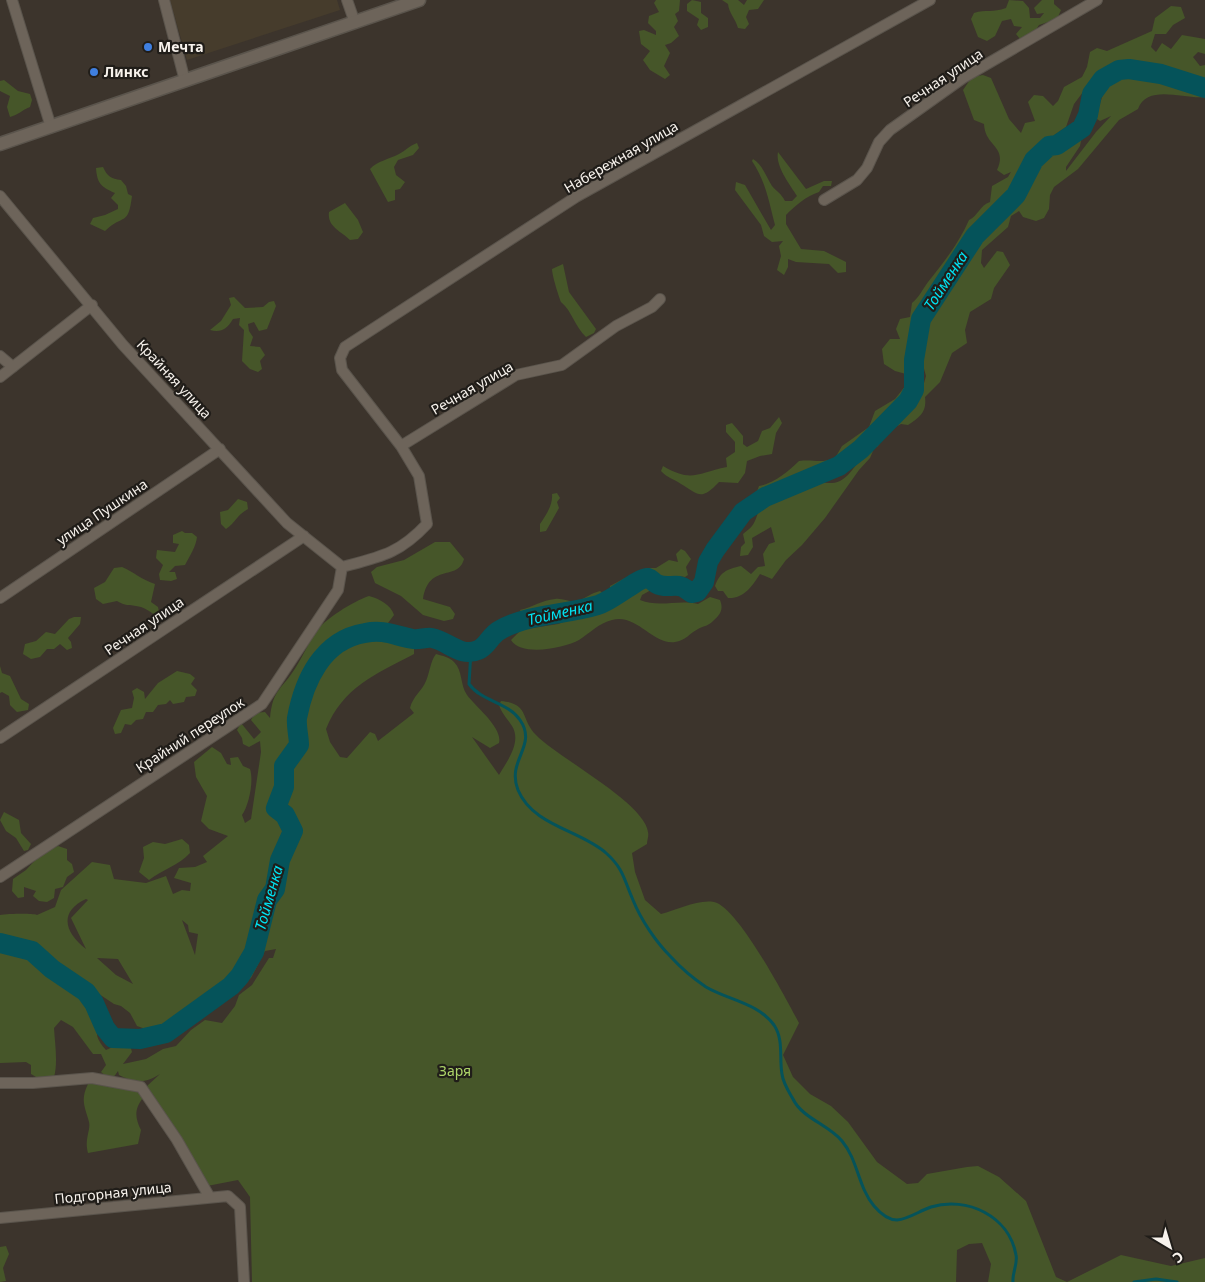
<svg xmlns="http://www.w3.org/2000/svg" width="1205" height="1282" viewBox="0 0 1205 1282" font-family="'Noto Sans',sans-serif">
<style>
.industrial{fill:#463c2c}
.green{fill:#465629;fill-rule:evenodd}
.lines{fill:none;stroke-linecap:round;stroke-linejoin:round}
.stream{stroke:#05535a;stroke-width:3}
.river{stroke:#05535a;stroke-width:20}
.minor-casing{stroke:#5a544c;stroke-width:12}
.tertiary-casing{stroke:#5a544c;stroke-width:15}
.minor{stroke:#6d645a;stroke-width:10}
.tertiary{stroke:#6d645a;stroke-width:12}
.shop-dot{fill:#3f7fe0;stroke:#201d19;stroke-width:2}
.labels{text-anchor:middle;stroke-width:4.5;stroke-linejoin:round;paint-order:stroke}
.poi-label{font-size:14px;font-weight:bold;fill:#f7f2ec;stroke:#201d19;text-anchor:start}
.street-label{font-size:14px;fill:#f7f2ec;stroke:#201d19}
.park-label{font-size:14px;fill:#add469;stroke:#201d19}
.water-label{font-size:15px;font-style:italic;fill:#00e3f3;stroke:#201d19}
</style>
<rect width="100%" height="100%" fill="#3c342c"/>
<path class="industrial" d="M170,0H337L340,10L187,60Z"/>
<path class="green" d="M656,0H680L679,11L675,14L678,21L674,27L679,36L671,43L665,45L670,53L664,66L670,75L665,79L650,70L643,60L650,51L641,44L639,31L644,30L656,35V31L648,23L649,16L659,12L654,3Z
M692,0L701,2V13L708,18V27L701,30L697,25L699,19L687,11V4Z
M722,0H738L744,5L747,0H764L758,9L749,10L746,17L749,24L745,29L738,28C735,18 729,13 728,4Z
M1009,0L1023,1L1029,8L1030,18H1040L1044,13L1037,14L1034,8L1042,0H1054V4L1061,10L1057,19L1039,25L1031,37L1020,39L1016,34L1022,27L1014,26L1011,19L1002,21L995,36L987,41L978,37L971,19L974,13C986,9 993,13 1006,8Z
M1171,6L1181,7L1185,18L1173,25L1166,34H1155L1151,47L1156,52L1162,43L1171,49L1182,35L1205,39V54L1198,52L1193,57L1200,66L1205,65V85L1194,77L1179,79L1165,66L1155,73L1140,71L1131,64L1115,66L1100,74L1098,84L1083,92L1074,104L1066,127L1037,147L1010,199L972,237L917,316L908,341L911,352L910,362L915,373L913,386L907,397L861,438L849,453L831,467L806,473L795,481L780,485L761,497H755L759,486C773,484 789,471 799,461C815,459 819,464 835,458L842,446L869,427L875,411L895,399L910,380L906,374L895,371L884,364L882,349L890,339H900L896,329L900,319L910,317L912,303C920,296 922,290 928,282C944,262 959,243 969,220C978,216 980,205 990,202L992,186L1008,177L1011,172L1004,175L997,170C1008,146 985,147 984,124L974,120L963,90L972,77L983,75L991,78L1009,119L1021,133L1025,123L1035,121L1028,102L1034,95L1043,96L1053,106L1058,101L1064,87L1082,77L1087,67L1090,52L1097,48L1107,51L1152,31L1155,18Z
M1129,75L1201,88L1205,91V97C1186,100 1147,83 1138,109L1119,120L1078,169L1054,187L1050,195L1049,209L1044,218L1036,221L1023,217L1019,211L1011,216L1008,227L982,250L981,263L984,268L997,251L1003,252L1010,265L994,288L991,299L970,312L965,330L967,343L952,353L940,382L925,397C927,412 920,417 908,425L901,424L892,429L877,447L873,445L907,412L921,394L926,376L920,354L923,342V328L931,317L940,296L977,241L1053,152L1083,131L1080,146L1066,167V171L1096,132L1111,116L1100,121L1094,117C1107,96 1097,82 1129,75Z
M4,80L18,91L30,94L32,100L30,107C22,110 18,115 10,117L7,107L10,96L0,91V81Z
M417,143L419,148L413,155L398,160L394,167L396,175L405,182L400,189L395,190V200L388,202L370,169C377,161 390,159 399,154C405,151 409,146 417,143Z
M778,152L806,189L824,181H832L831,186H823L819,192C805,197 796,205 786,215V224L801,249L824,251L846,262V272L838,273L829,264L796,262L788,259V267L784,275L777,270L781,256L779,246L783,241L772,242L764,236L761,225L735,190L736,182L745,185L771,230L775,225C769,202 766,182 752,161L753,159C763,165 766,177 772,186C777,192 781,193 785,201H792L797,196C790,185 775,166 778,152Z
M103,167C107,176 111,179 121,180L126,186L128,194L132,196C128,227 124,213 105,231L90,224L93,218L105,215L118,209V205L111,198L115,193C101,187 97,183 96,168Z
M345,203L358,220L363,232L358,239L350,240C341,231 327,227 329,212Z
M563,264L569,292L596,329L594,333L586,337C575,327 572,311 561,302C558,294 552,275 552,269Z
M234,297L245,308L263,307L269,302L274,301L276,306L267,329L259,331L254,322L248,324L249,331L253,337L250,346L260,347L265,355L260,361L262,369L258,372L250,369L242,361L244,330L239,325L240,318L233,319C227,329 221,333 210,330L221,321L231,305L229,298Z
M779,417L782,423L776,433L772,454L760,456L747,461L745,473L738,483L719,482C701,501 699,495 681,484C674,479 667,478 661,471L663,466C692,483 697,473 727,467L726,458L735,452V442L726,432V425L732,423L743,436V444L747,447L758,441L762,431L770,428Z
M873,451L870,458L859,470L825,518L802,545L786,560L772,579L760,574C752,587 743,599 728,598L723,591H718L715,586C720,572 727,569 741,566L751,574L758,567L765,566L763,554L769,544L775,542L771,527L752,538L753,547L748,555L740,556L741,547L745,543L743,534C746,531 750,529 752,526C759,517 757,503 770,499C783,494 797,489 809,484C818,480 830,486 840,481C854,474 858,455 873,451Z
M557,493L560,498L557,502L559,508L546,531L540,532V524C546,515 553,505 552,494Z
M238,499L247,502L248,509C236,516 236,522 226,529L221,524L220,512L228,510Z
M182,531L185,533H192L197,537C196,546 190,556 185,565L175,566L169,572H175L177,579L171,581L160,580L159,574L163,565L156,558L157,550L175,552L179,544L173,543V535Z
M435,542H450L464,559C458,582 429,562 423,599L450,607L455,614L453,619L444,621L423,615L401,596L375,583L371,572L377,567L404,560Z
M681,549L685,551L691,559L686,567L688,575L685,577C672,574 661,579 650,573L603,601H592L579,608L568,607L560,611L522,616L520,610C533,607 542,600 555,599C564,598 569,603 578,601C586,598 591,593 600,591L606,596L610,593V586L625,578H636L646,568H656L669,560L678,562L676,554Z
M122,567C134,572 142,580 155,584L151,602L158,607L160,617C153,615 148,609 141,607C131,604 126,607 117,601L103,604L96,599L94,588L105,582L114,568Z
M649,580H652L660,589L658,591L651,590L642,595L640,600C660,608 678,599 698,604L710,597L720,600C724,610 720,615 712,622C708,626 703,626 698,629C690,633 685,641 675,642C652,645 637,613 612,620C599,623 590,633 579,640C565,648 521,657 511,640L521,630L558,624L614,604L619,599L630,595Z
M369,596C380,599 391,605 394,615L388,623L379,624L378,631L407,640L414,646V654C376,674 343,687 326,729L330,742L340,757L347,758L370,732L375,734L378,741L414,713L410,708C413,696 422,691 426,681C430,672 430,662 436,654C443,656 449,657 454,662C463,671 460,685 467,695C476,707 503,728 499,743L490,748L472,737L499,775C507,761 522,742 512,726C507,718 502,714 499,705L501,701C530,704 520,719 536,735C557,757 645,803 648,832C649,836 647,840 647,844L632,853L635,872L645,900L661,914C677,910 698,899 714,902C738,907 786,999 799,1023L783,1055L793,1077L810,1094L831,1106L848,1122L877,1162L907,1184L918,1183L927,1174L967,1167L978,1166L999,1177L1026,1201L1056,1277L1067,1282H988L991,1264L982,1243L969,1244L957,1250L956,1282H252L250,1197L238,1180L207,1186L147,1086L160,1074C144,1084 136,1083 119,1075L118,1071L113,1078L107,1077L101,1072L106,1065L101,1054H93L73,1027L61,1020L54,1028C55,1044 58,1063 54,1077L43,1081L31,1074V1065L26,1062L0,1063V915C8,914 31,913 37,915L55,907L61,890L92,862L110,865L114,879L146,883L166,876L173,894L182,890L190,891L191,883L174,878L179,868L195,867L207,862L203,856L228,836L209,829L201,821L207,796L196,777L194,762L212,747L221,753L227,764L231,765L230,758L238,757L243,766L250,769C254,781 249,805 242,815L245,823L251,819L261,752L260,741L249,747L243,744L242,738L237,730L241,723L254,739L261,732L251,720L255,713L265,712L270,718C273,688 282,690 296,667C303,656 308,644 315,633C324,619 354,601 369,596ZM86,899L88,900L71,918L86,949C65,933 58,912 86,899ZM182,920L188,925L189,932L198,934L195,955ZM276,949L273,958H269L252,985L239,995L235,1006L222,1023L205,1020L191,1030L176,1046L163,1049L146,1059L123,1064L132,1052L128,1038L121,1034L114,1037L115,1046L106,1050C91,1034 100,1030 95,1016C92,1009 86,1002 82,995L83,992L88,990L96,992L114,1004L121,1006L130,1013L137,1026L154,1032L168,1034L191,1022L213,1003L251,978L265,951ZM97,958L118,959L133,984L116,975Z
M74,617H81L80,624L68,638L71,642L72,648L67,650L60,644L54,649H47L40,657L31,659L23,654L25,644L36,641L46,632L55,634L69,619Z
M0,666L2,673L10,676L21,699L29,704L28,710L17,712L10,705L9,696L2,692L0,693Z
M177,671L190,674L195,678L191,684L197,690L195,696L186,697L184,702L173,704L170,700L166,704L158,705L153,712H146L143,719L136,720L131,725L125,724L121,733L115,734L113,728L121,710L132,708L134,698L132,691L137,688L144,692L145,699L158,683Z
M4,812L19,820L21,833L31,844L28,850L24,851L16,838L6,831L0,820Z
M182,839L189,845L190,853C179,865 162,870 149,880L139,872L144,858L143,847L153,842L165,844Z
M58,846L67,849V860L72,864L74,872L67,877L63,887L55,889L54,898L47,902L39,901L33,896L36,891L24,887V897L18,898L12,891L13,879L26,870L40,855Z
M105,1082C118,1089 129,1088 143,1093V1098C134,1109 135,1118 141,1130L138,1144L88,1153C84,1139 91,1130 89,1122C85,1107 80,1100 88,1084Z
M6,1246L9,1254L3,1268L6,1281L0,1282V1247Z
M1121,1255L1171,1266L1205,1258V1282H1067Z"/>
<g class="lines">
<path class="stream" d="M471,651L469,684C482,702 508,702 520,720C538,746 506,760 518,790C533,826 580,830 606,853C624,869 624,880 633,900C641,920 656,942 671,957C681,968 694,979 706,987C728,1000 758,1003 774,1025C784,1040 779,1058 782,1074C783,1083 789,1092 793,1099C802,1118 829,1125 842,1141C858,1160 858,1187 874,1206C880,1213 888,1220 897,1220C909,1219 919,1211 931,1207C967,1196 1009,1216 1016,1255C1018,1264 1012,1273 1013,1282
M1134,1282L1156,1279L1177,1282"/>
<path class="river" d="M0,943L32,951L52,969L86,992L94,1003L105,1028L113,1038L140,1039L166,1033L231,986L240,976L254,952L267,900L275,889L280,860L293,831L285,815L276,808L284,787V766L299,745C299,737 296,726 297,718C304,681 322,640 365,633C385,629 395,636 413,639C419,640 426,637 432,638C448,641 461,658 478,650C487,647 490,635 500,630C530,613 566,615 598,605C612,601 639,577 648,578C652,579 653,582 657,584C664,588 672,585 679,586C685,587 688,591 692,593L697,592L704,582L708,562L715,550L743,512L765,497L839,466L861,449L908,401L914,390V360L921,319L975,236L1016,195L1034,160L1049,146L1057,145L1082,128L1088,115L1092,94L1103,79L1119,70L1129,69L1161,74L1205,88"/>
<g class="minor-casing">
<path id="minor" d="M12,0L51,127
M164,0L185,81
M347,0L355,23
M0,196L123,345L287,523L342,567
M824,200L857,180L867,168L879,142L890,130L963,78L1097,0
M0,356L13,367
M0,377L92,305
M401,446L516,375L562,365L616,326L652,307L660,299
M342,567C380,557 399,554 427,524L419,476L401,446L342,370L340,358L345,347L576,197L930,0
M0,598L220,449
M0,738L304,536
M0,877L262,704L338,590L342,567
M0,1083H33L92,1078L141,1087L177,1140L209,1196
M0,1218L228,1196L240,1207L244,1282"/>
</g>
<g class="tertiary-casing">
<path id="tertiary" d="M0,144L419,0"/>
</g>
<use href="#minor" class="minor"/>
<use href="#tertiary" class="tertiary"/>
</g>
<g class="shop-dot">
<circle cx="148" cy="47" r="5"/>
<circle cx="94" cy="72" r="5"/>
</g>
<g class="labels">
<g class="poi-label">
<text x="158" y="52">Мечта</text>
<text x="104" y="77">Линкс</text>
</g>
<g class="street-label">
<text transform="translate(943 78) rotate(-34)" y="5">Речная улица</text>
<text transform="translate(621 157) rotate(-30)" y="5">Набережная улица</text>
<text transform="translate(174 379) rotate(47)" y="5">Крайняя улица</text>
<text transform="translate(472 388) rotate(-30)" y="5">Речная улица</text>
<text transform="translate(102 512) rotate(-34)" y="5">улица Пушкина</text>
<text transform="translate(144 626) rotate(-34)" y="5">Речная улица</text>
<text transform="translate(190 735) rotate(-33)" y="5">Крайний переулок</text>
<text transform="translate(113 1193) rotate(-6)" y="5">Подгорная улица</text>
</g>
<g class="park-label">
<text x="455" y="1076">Заря</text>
</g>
<g class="water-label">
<text transform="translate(946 281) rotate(-57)" y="5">Тойменка</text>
<text transform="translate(560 613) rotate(-13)" y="5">Тойменка</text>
<text transform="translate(269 898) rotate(-74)" y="5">Тойменка</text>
</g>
</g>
<g transform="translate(1170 1247) rotate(142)" stroke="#201d19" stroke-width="4" paint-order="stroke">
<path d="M0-4L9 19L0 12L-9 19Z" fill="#f7f2ec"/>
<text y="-8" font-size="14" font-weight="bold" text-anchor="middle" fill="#f7f2ec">С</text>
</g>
</svg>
